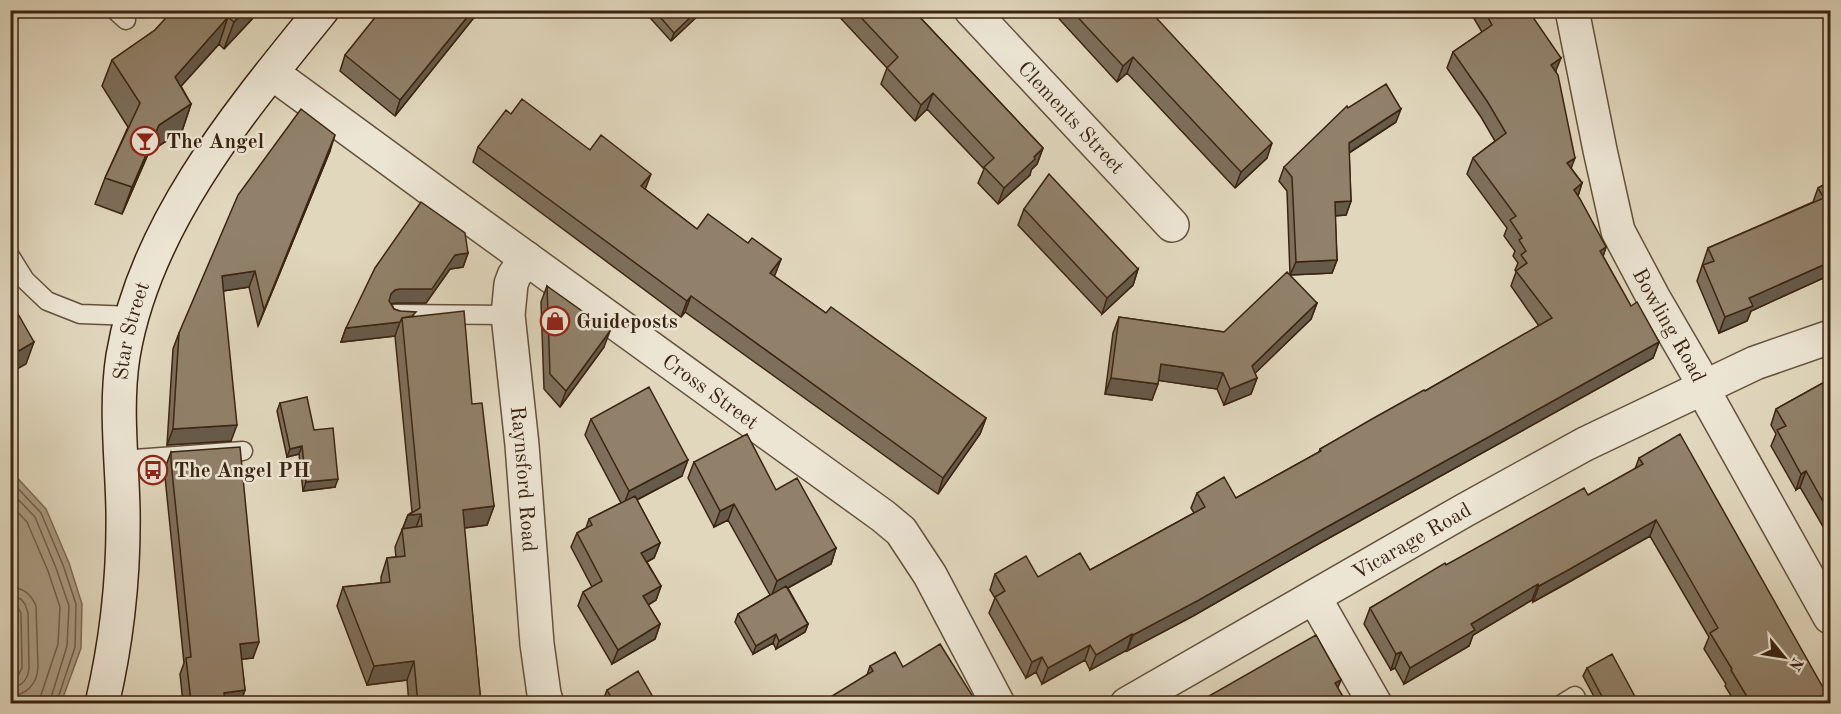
<svg xmlns="http://www.w3.org/2000/svg" width="1841" height="714" viewBox="0 0 1841 714" font-family="'Old Standard TT',serif">
<style>
.green{fill:#c5b9a0;stroke:#806e58;stroke-width:1.5}
.water{fill:#a99a83;stroke:#7d6b55;stroke-width:1.5}
.lines{fill:none;stroke-linecap:round;stroke-linejoin:round}
.shore{stroke:#725f4a;stroke-width:1.5}
.lane-casing{stroke:#64513c;stroke-width:21}
.street-casing{stroke:#64513c;stroke-width:36}
.secondary-casing{stroke:#3b2411;stroke-width:36}
.lane{stroke:#ece5d4;stroke-width:18}
.street{stroke:#ece5d4;stroke-width:33}
.secondary{stroke:#ece5d4;stroke-width:33}
.wall{fill:#7d6f5b;stroke:#3b2411;stroke-width:1.5}
.shaded-wall{fill:#665a4a;stroke:#3b2411;stroke-width:1.5}
.building{fill:#91816a;stroke:#3b2411;stroke-width:1.5}
.labels{text-anchor:middle;stroke-width:5;stroke-linejoin:round;paint-order:stroke}
.street-label{font-size:21px;fill:#3b2411;stroke:#ece5d4}
.poi-label{font-size:21px;font-weight:bold;fill:#3b2411;stroke:#ece5d4;text-anchor:start}
</style>
<rect width="100%" height="100%" fill="#e1d7bd"/>
<filter id="stains"><feTurbulence type="fractalNoise" baseFrequency=".00333" numOctaves="4"/><feColorMatrix values="0 0 0 0 .2 0 0 0 0 .09 0 0 0 0 .02 0 0 0 .5 -.17"/></filter>
<radialGradient id="worn" r=".72"><stop offset=".6" stop-color="#630" stop-opacity="0"/><stop offset="1" stop-color="#630" stop-opacity=".3"/></radialGradient>
<path class="green" d="M10,603C18,622 19,661 11,679Z"/>
<path class="water" d="M11,471L46,509L69,563L82,604L81,648L61,703H11V679L16,668L15,614L10,603Z"/>
<g class="lines">
<path class="shore" d="M10,480L41,513L63,565L76,604L75,647L56,704
M10,491L35,517L56,568L69,606L67,646L49,704
M10,504L27,522L48,571L60,607L58,644L41,695L40,704
M10,587C24,588 31,594 36,606L38,667C37,684 27,695 10,696
M10,596L21,599L25,604L28,613L29,668C28,679 22,687 10,687
M10,604L17,606L21,613L22,668L17,678L10,680"/>
<g class="lane-casing">
<path id="lane" d="M115,10L126,20
M10,256L25,280L47,301L80,314L133,316
M395,314L508,315
M121,460L243,451
M1562,704L1575,696L1579,704"/>
</g>
<g class="street-casing">
<g id="street">
<path id="s1" d="M971,10L1172,225"/>
<path id="s2" d="M1572,10L1600,150L1618,231L1653,297L1696,371L1711,404L1830,617"/>
<path id="s3" d="M272,73L440,196L883,516L901,531L930,575L998,704"/>
<path id="s4" d="M526,258L514,276L511,284L508,315L522,445L537,644L544,694L547,704"/>
<path d="M1314,597L1375,704"/>
<path id="s5" d="M1127,704L1465,510L1585,444L1755,363L1830,337"/>
</g>
</g>
<g class="secondary-casing">
<g id="secondary">
<path id="s6" d="M102,704C117,640 124,576 123,510C122,459 115,407 123,356C145,224 240,111 322,10"/>
</g>
</g>
<use href="#lane" class="lane"/>
<use href="#street" class="street"/>
<use href="#secondary" class="secondary"/>
</g>
<path class="wall" d="M166,10H255L252,19L224,49L219,44L181,86L191,104L182,131L149,152L122,214L95,204L105,178L128,127L102,86L112,60L155,30L170,14Z
M480,10L395,116L340,71L345,55Z
M502,10H516L510,17Z
M643,10H704L671,41Z
M833,10H913L1043,148L1037,164L1031,170L1030,175L998,204L978,183L984,169L927,109L915,121L881,84L887,68Z
M1051,10H1149L1267,158L1235,188L1127,73L1117,82Z
M1469,10H1528L1556,72L1571,168L1582,183L1578,196L1606,247L1603,256L1631,306L1659,342L1653,358L1320,543L1193,616L1127,651V650L1090,670L1085,660L1042,684L1036,672L1026,678L989,613L995,598L990,590L995,574L1038,577L1090,570L1194,513L1191,508L1197,493L1236,498L1319,452L1320,449L1425,391L1539,326L1511,286L1516,272L1515,270L1518,263L1513,256L1515,251L1504,236L1507,228L1467,174L1473,158L1495,141L1481,117L1447,68L1453,52L1482,32Z
M511,114L590,150L645,189L697,229L748,243L781,259L774,276L826,313L986,418L980,434L938,494L685,312L681,317L473,162L478,147Z
M1396,122L1349,153L1351,201L1346,215L1335,216L1337,260L1332,273L1290,275L1287,191L1279,181L1284,167Z
M330,151L258,326L249,287L223,291L231,441L167,445L173,349L179,333Z
M1830,181V275L1751,311L1747,321L1719,333L1697,281L1708,248L1813,202L1818,188Z
M1024,209L1138,269L1133,285L1102,314L1018,225Z
M468,253L463,267L450,269L426,303H395L391,304L394,309L414,316L472,404L494,506L487,525L464,528L481,704H409L407,680L367,685L337,606L343,587L381,583V577L387,558L396,557L395,547L408,515L412,512L395,336L341,342L346,328Z
M547,286L604,347L560,407L544,389L541,302Z
M1317,303L1311,319L1255,373L1257,378L1251,394L1224,405L1217,389L1158,380L1152,400L1105,394L1113,333L1119,317L1224,332Z
M1830,379V526L1825,530L1800,487L1796,490L1771,446L1776,434L1771,425L1776,409Z
M280,403L314,430L335,487L303,491L299,454L287,457L277,411Z
M591,419L682,476L637,500L660,543L654,558L647,562L661,586L656,600L648,605L660,624L655,639L612,664L578,606L583,592L592,587L571,547L577,533L586,528L589,519L621,503L585,435Z
M171,452L253,658L241,659L245,690L240,704H179L183,703L180,674L184,663L165,477V468Z
M1639,458L1830,704H1736L1725,686L1726,684L1704,649L1709,637L1650,536L1564,585L1533,602L1532,600L1473,635L1469,646L1404,684L1395,668L1391,670L1364,624L1370,608L1446,565L1588,495L1635,469Z
M694,462L776,490L836,548L831,564L788,588L808,624L805,632L776,649L773,643L753,654L735,622L738,614L770,595L728,520L714,527L688,478Z
M870,666L903,667L867,675Z
M1587,668L1639,704H1598L1583,676Z
M607,690L657,704H607L604,698Z"/>
<path class="shaded-wall" d="M245,10H255L252,19L224,49L234,22Z
M473,10H480L395,116L400,100Z
M512,10H516L510,17Z
M698,10H704L671,41L674,33Z
M228,17L219,44L165,104L175,77Z
M1133,57L1127,73L1117,82L1123,66Z
M1561,58L1555,73L1551,65Z
M933,93L927,109L915,121L921,105Z
M191,104L182,131L149,152L122,214L132,187L159,125Z
M1401,109L1396,122L1344,156L1349,143Z
M335,135L330,151L258,326L264,310Z
M1272,143L1267,158L1235,188L1241,172Z
M1043,148L1037,164L1031,170L1030,175L998,204L1004,188Z
M1575,158L1569,174L1567,163Z
M651,174L645,190L641,186Z
M1582,183L1577,199L1574,190Z
M1351,201L1346,215L1330,216L1335,202Z
M1606,247L1601,263L1600,251Z
M468,253L463,267L450,269L426,303H395L390,304L386,308L391,294L395,290L455,255Z
M781,259L775,275L764,289L770,273Z
M1337,260L1332,273L1290,275L1296,262Z
M1830,262V275L1751,311L1747,321L1719,333L1725,317L1749,298Z
M1138,269L1133,285L1102,314L1107,298Z
M255,271L249,287L216,292L222,276Z
M691,296L685,312L681,317L687,301Z
M1317,303L1311,319L1246,382L1252,366Z
M400,322L395,336L341,342L346,328Z
M610,331L604,347L560,407L566,391Z
M34,342L26,364L10,373V356Z
M1659,342L1653,358L1320,543L1193,616L1127,651L1133,635Z
M1161,364L1223,373L1217,389L1155,380Z
M1111,378L1158,384L1152,400L1105,394Z
M1257,378L1251,394L1224,405L1230,389Z
M986,418L980,434L938,494L943,478Z
M237,425L231,441L167,445L173,429Z
M302,446L299,454L287,457L290,449Z
M688,460L682,476L623,507L629,491Z
M1806,471L1800,487L1796,490L1801,474Z
M338,479L335,487L303,491L306,482Z
M734,504L728,520L714,527L720,511Z
M494,506L487,525L456,529L463,510Z
M421,514L414,533L402,531L408,515Z
M1830,514V526L1825,530Z
M1656,520L1650,536L1533,602L1539,586Z
M660,543L654,558L636,567L641,553Z
M836,548L831,564L771,597L777,581Z
M1538,584L1532,600L1473,635L1469,646L1404,684L1410,668L1471,624Z
M661,586L656,600L638,611L643,596Z
M660,624L655,639L612,664L618,650Z
M808,624L805,632L776,649L779,641Z
M776,634L773,643L753,654L756,646Z
M1132,634L1127,650L1090,670L1096,655Z
M259,642L253,658L234,660L240,644Z
M1090,645L1085,660L1042,684L1048,668Z
M1401,652L1395,668L1391,670L1396,654Z
M1042,657L1036,672L1026,678L1032,662Z
M414,661L407,680L367,685L374,666Z
M1341,680L1335,695V683Z
M245,690L240,704H220L224,693Z"/>
<path class="building" d="M173,10H245L234,22L228,17L175,77L191,104L159,125L132,187L105,178L140,103L112,60L155,30Z
M381,10H473L400,100L345,55Z
M654,10H698L674,33Z
M854,10H913L1043,148L1034,157L1035,159L1004,188L984,167L994,158L933,93L921,105L887,68L898,57Z
M1071,10H1149L1272,143L1241,172L1133,57L1123,66Z
M1484,10H1528L1561,58L1551,65L1558,75L1575,158L1567,163L1582,183L1574,190L1580,199L1606,247L1600,251L1631,306L1637,302L1659,342L1325,528L1199,600L1133,635L1132,634L1096,655L1090,645L1048,668L1042,657L1032,662L995,597L1005,591L995,574L1026,556L1038,577L1080,553L1090,570L1205,507L1197,493L1224,477L1236,498L1321,451L1320,449L1372,419L1424,390L1425,391L1552,318L1516,271L1527,263L1521,255L1526,251L1519,240L1522,238L1510,220L1516,216L1473,158L1506,133L1487,101L1453,52L1492,25Z
M1386,84L1401,109L1349,143L1351,201L1335,202L1337,260L1296,262L1292,177L1284,167L1347,106L1348,108Z
M522,99L590,150L601,135L651,174L641,186L697,229L708,214L748,243L752,238L781,259L770,273L826,313L831,307L986,418L943,478L691,296L687,301L478,147L506,110L511,114Z
M301,109L335,135L264,310L255,271L222,276L237,425L173,429L179,333L238,195Z
M1049,174L1138,269L1107,298L1024,209Z
M1830,181V262L1749,298L1753,306L1725,317L1703,265L1714,261L1708,248L1824,198L1818,188Z
M421,202L465,233L468,253L455,255L432,289H400L395,290L391,294L389,301L394,309L400,311L416,312L412,316L402,318L400,322L346,328L375,268Z
M1287,272L1317,303L1252,366L1257,378L1230,389L1223,373L1161,364L1158,384L1111,378L1119,317L1224,332Z
M547,286L610,331L566,391L550,374Z
M10,300L34,342L10,356Z
M464,311L472,404L482,403L494,506L463,510L481,704H418L414,661L374,666L343,587L390,582L387,558L405,556L402,529L422,526L421,514L408,515L420,508L402,318Z
M1830,379V514L1806,471L1801,474L1777,430L1786,426L1776,409Z
M649,387L688,460L629,491L591,419Z
M307,397L314,430L333,428L338,479L306,482L302,446L290,449L280,403Z
M747,434L776,490L797,478L836,548L777,581L734,504L720,511L694,462Z
M1680,434L1830,700V704H1749L1745,696L1746,695L1731,670L1732,669L1710,633L1718,628L1656,520L1570,569L1539,586L1538,584L1471,624L1475,630L1410,668L1401,652L1396,654L1370,608L1445,563L1446,565L1584,488L1588,495L1643,464L1639,458Z
M240,447L259,642L240,644L245,690L224,693L225,704H179L191,702L186,658L191,657L171,461V452Z
M635,496L660,543L641,553L661,586L643,596L660,624L618,650L583,592L602,581L577,533L592,525L589,519Z
M786,586L808,624L779,641L776,634L756,646L738,614Z
M1316,635L1341,680L1335,683L1345,700L1339,704H1195Z
M940,644L975,700L970,704H819L873,671L870,666L895,652L903,667Z
M1612,654L1639,704H1606L1587,668Z
M638,671L657,704H615L607,690Z"/>
<defs>
<g id="bar-ring" transform="scale(1.5)"><circle r="9.5" fill="#ece5d4" stroke="#8f2418" stroke-width="1.5"/><path d="M-6-5H6L.8 .8V4.5H3.5V6h-7V4.5H-.8V.8Z" fill="#8f2418"/></g>
<g id="shop-ring" transform="scale(1.5)"><circle r="9.5" fill="#ece5d4" stroke="#8f2418" stroke-width="1.5"/><path d="M-5-2.5h2.3a2.7 3.5 0 0 1 5.4 0H5L5.5 6h-11ZM-1.5-2.5h3a1.5 2.3 0 0 0-3 0Z" fill="#8f2418"/></g>
<g id="bus-ring" transform="scale(1.5)"><circle r="9.5" fill="#ece5d4" stroke="#8f2418" stroke-width="1.5"/><path d="M-5-6H5V4H4V6H2V4H-2V6H-4V4H-5ZM-3.5-4V0h7V-4ZM-3.5 1.2v1.5H-2V1.2ZM2 1.2v1.5H3.5V1.2Z" fill="#8f2418"/></g>
</defs>
<g fill-rule="evenodd">
<use href="#bar-ring" x="145" y="141"/>
<use href="#shop-ring" x="555" y="321"/>
<use href="#bus-ring" x="153" y="470"/>
</g>
<g class="labels">
<g class="street-label">
<text dy="7" stroke="none"><textPath href="#s1" startOffset="147">Clements Street</textPath></text>
<text dy="7" stroke="none"><textPath href="#s2" startOffset="333">Bowling Road</textPath></text>
<text dy="7" stroke="none"><textPath href="#s6" startOffset="376">Star Street</textPath></text>
<text dy="7" stroke="none"><textPath href="#s3" startOffset="542">Cross Street</textPath></text>
<text dy="7" stroke="none"><textPath href="#s4" startOffset="226">Raynsford Road</textPath></text>
<text dy="7" stroke="none"><textPath href="#s5" startOffset="328">Vicarage Road</textPath></text>
</g>
<g class="poi-label">
<text x="166" y="148">The Angel</text>
<text x="576" y="328">Guideposts</text>
<text x="174" y="477">The Angel PH</text>
</g>
</g>
<rect width="1841" height="714" fill="none" stroke="#e1d7bd" stroke-width="36"/>
<rect x="12" y="12" width="1817" height="690" fill="none" stroke="#3b2411" stroke-width="3"/>
<rect x="18" y="18" width="1805" height="678" fill="none" stroke="#3b2411" stroke-width="1.5"/>
<g transform="translate(1784 657) rotate(120)" stroke="#ece5d4" stroke-width="4.5" paint-order="stroke">
<path d="M0-4.5L10 22L0 15L-10 22Z" fill="#3b2411"/>
<text y="-9" font-size="16" font-weight="bold" text-anchor="middle" fill="#3b2411">N</text>
</g>
<rect width="100%" height="100%" filter="url(#stains)"/>
<rect width="100%" height="100%" fill="url(#worn)"/>
</svg>
